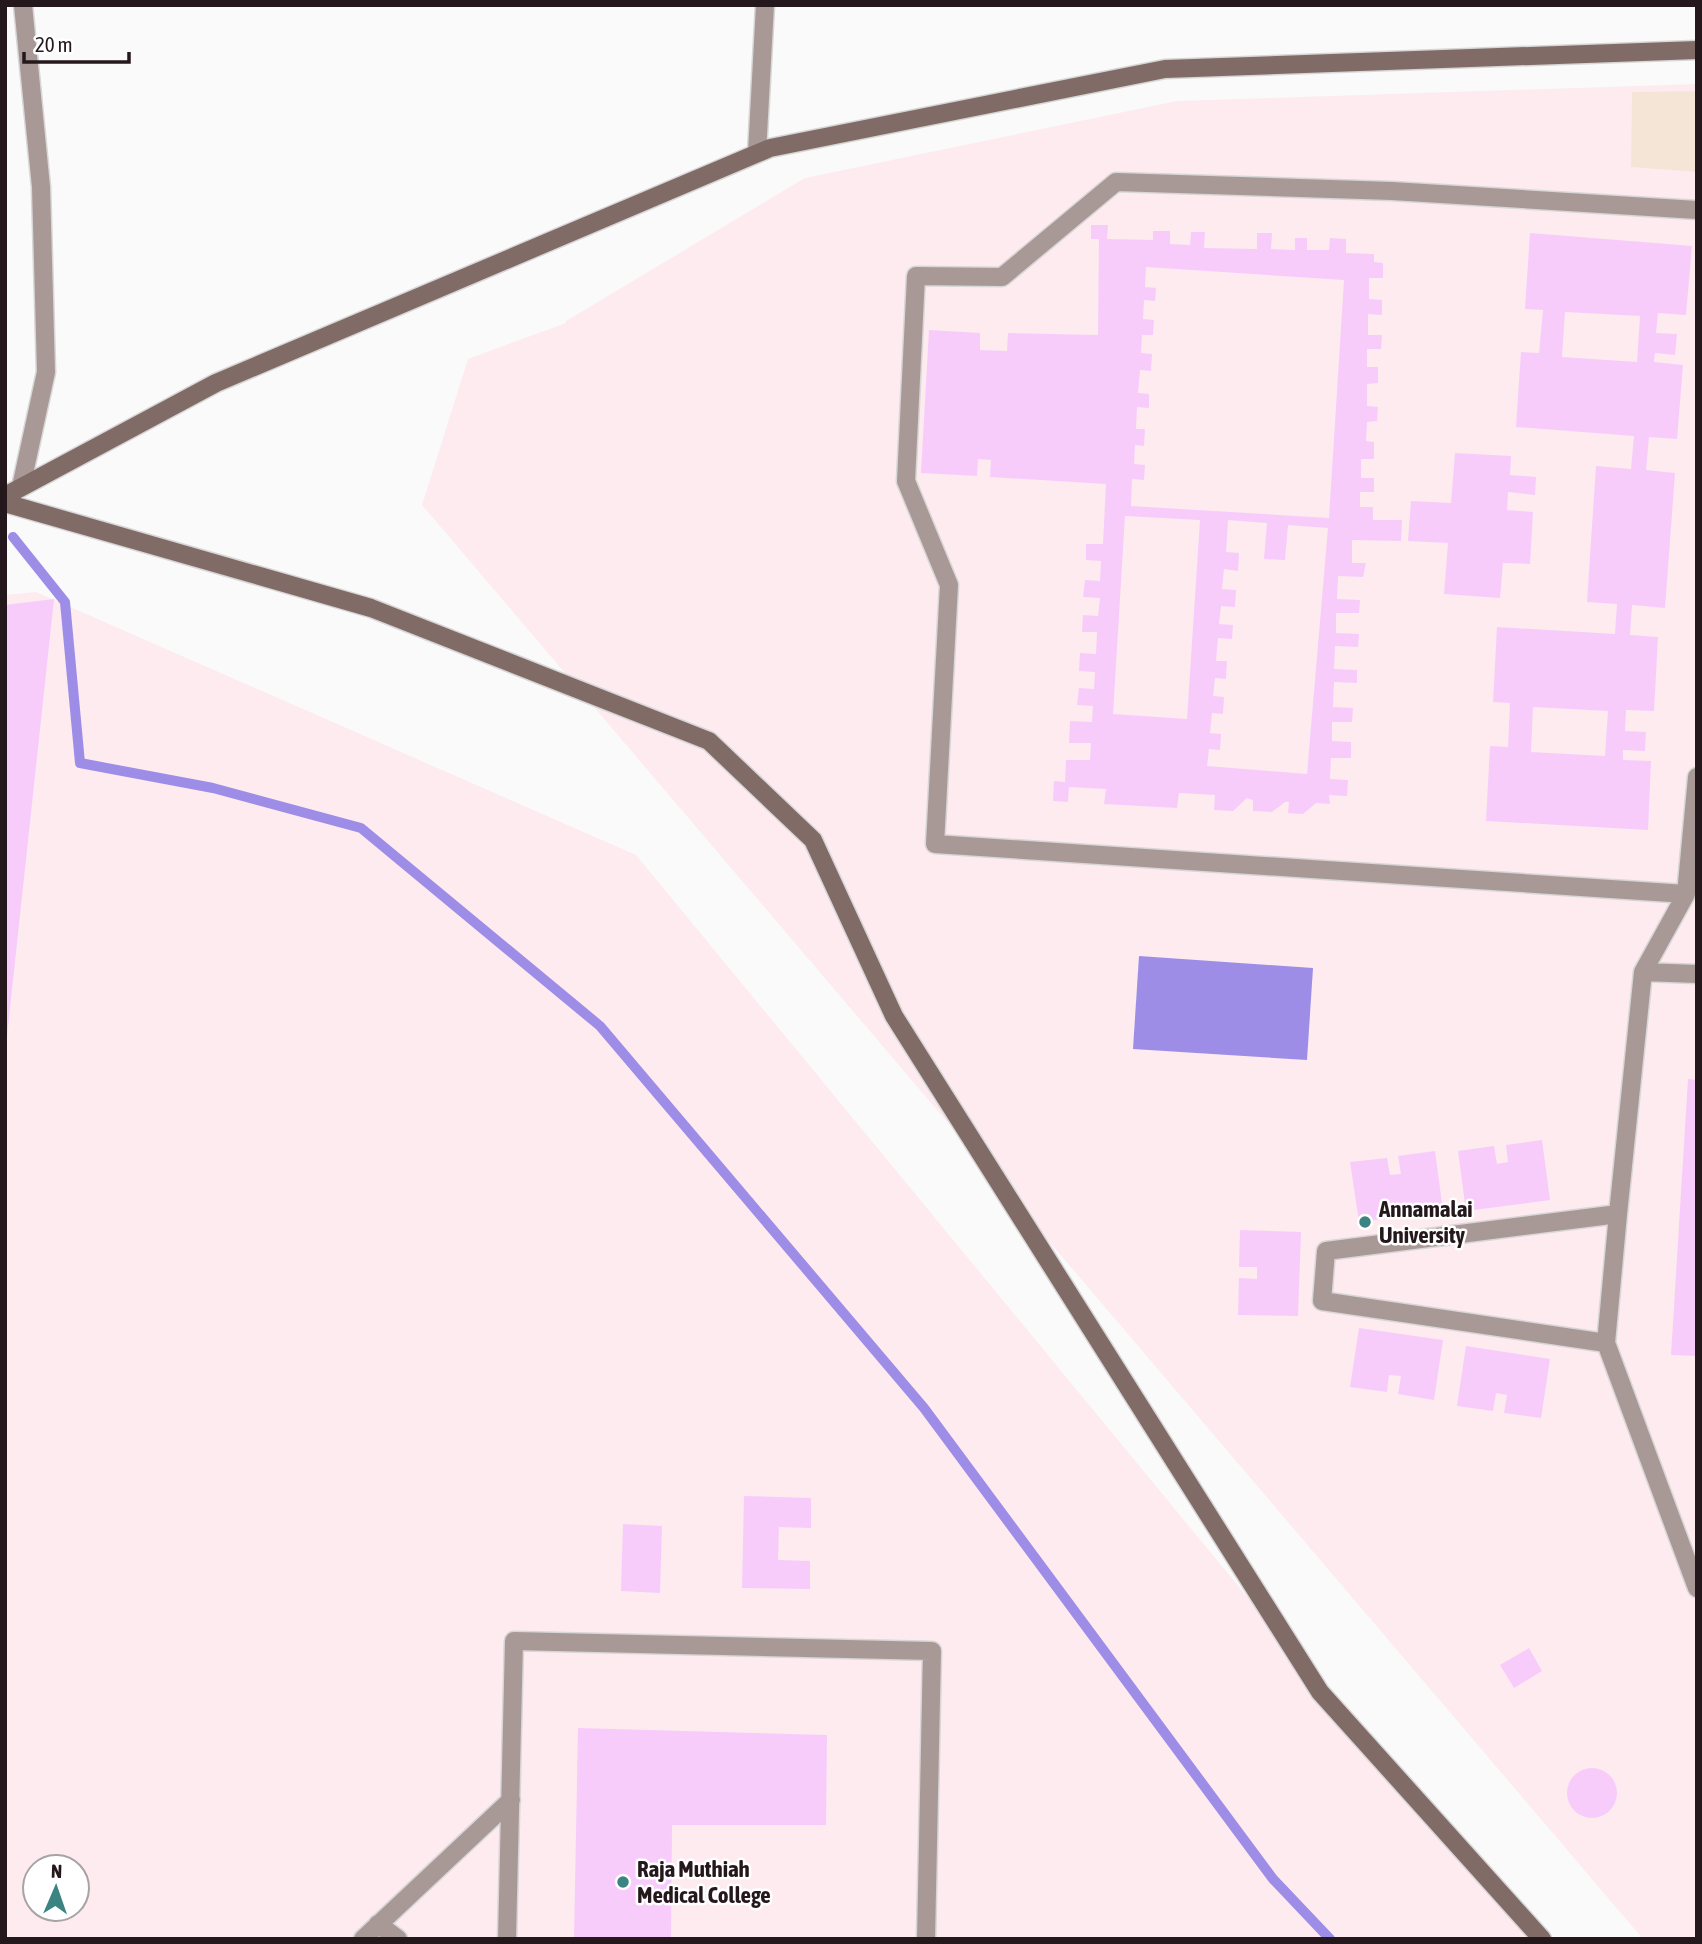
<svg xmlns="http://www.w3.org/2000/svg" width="1702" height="1944" viewBox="0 0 1702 1944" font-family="'Asap Condensed',sans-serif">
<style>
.built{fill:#fdebf0;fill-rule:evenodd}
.green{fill:#f5e5d7}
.water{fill:#9d8de7}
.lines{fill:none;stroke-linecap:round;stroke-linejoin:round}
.stream{stroke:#9d8de7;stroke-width:10}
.building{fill:#f7ccfb;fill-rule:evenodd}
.lane-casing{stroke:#d8d6d7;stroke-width:21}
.street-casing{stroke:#d8d6d7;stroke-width:21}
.secondary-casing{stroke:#d8d6d7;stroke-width:21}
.lane{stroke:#a99996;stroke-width:18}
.street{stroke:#a99996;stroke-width:18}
.secondary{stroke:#816b67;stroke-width:18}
.poi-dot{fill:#3c8481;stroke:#fff;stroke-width:2.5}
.labels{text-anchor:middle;stroke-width:5;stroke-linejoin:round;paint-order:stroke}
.poi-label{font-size:23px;font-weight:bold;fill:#25181d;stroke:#fff;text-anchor:start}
</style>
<rect width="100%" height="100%" fill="#fafafa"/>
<path class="built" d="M1697,84V1939H1643L422,505L468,359L566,323V321L805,178L1177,101Z
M36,592L636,855L1529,1939H5V595ZM35,1867H77V1909H35Z"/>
<path class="green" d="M1697,91V172L1631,167L1632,92Z"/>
<path class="water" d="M1139,956L1313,968L1307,1060L1133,1049Z"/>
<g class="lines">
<path class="stream" d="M13,537L65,602L80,763L213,788L361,828L600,1026L924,1408L1273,1879L1330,1939"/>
</g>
<path class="building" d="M1091,225H1108L1107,239L1153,240V231H1170V244L1190,245L1191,232H1205L1204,248L1257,249V233H1272L1271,249L1295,250V238H1307V250H1329L1330,238L1346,239V253L1374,254V262L1383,263V278H1369V299L1382,300V315L1368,314V335H1382L1381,349H1367V367H1378V383L1367,384V406L1378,407L1377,421L1367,422L1366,441L1374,442V459H1361V478H1374V492H1360V507H1373V520H1402L1401,541L1352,540V563H1366L1363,577L1338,576L1337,599L1360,600L1359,613H1336V633L1359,634L1358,647L1335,646L1334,669L1357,670V683L1334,682L1333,707L1353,708L1352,722H1332V741L1351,742V758H1331L1330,779L1348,780L1347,796L1329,795L1330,804L1316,803L1303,814L1288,813L1289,802H1285L1272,812L1253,811V800L1247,798L1233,811L1214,810L1215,795L1179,793L1177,808L1104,804L1106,789L1069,787L1068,802L1053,801L1054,781L1065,782L1066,760H1090L1091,743H1069L1070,721L1092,722L1093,706L1077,705L1079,688L1094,689L1095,672L1079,671L1080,653L1096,654L1097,632H1082L1083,615L1098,616L1100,598L1083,597L1085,580L1100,581L1101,561L1086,560V544H1103L1106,484L990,477L991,460L978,459L977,476L921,473L929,330L980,333V350L1007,351L1008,333L1098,335L1099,239H1091ZM1146,267L1344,280L1329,518L1131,506L1132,479L1144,480L1145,465L1134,464L1135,445L1144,446L1145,429H1136L1137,407L1149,408V394L1138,393L1140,370L1151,371L1152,354L1141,353L1142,335H1153L1154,320L1143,319L1144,300L1155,301L1156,288L1145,287ZM1125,516L1200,520L1187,719L1113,714ZM1228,520L1267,523L1264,559L1285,560L1288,525L1328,528L1307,774L1207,766L1209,749L1220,750L1221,734L1210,733L1212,713L1223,714L1224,697L1213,696L1215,678L1226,679L1227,661H1216L1218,638L1232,639L1233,625L1219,624L1221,606L1235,607L1236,590L1222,589L1224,569L1238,571L1239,553L1226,552Z
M1530,233L1692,246L1686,315L1658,313L1656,333L1677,334L1675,355L1655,353L1654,362L1683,365L1677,439L1649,437L1646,470L1675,473L1665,608L1632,605L1630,635L1658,637L1654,711L1626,710L1625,731L1646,732L1645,751L1623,750V760L1651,761L1648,830L1486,821L1490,746L1508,747L1510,703L1493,702L1497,627L1615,634L1617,604L1587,602L1596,466L1631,469L1634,436L1516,427L1521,352L1539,353L1543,310L1525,309ZM1565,312L1640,316L1637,362L1562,357ZM1533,707L1608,711L1605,756L1531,752Z
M1455,453L1511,456L1510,475L1536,477L1535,495L1508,492L1507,510L1533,512L1530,564L1503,563L1500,598L1444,594L1448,543L1408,541L1411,501L1451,503Z
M54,599L7,1036L5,1035V605Z
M1688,1079L1697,1080V1356L1671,1355Z
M1542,1140L1550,1200L1466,1211L1458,1151L1494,1146L1497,1164L1508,1162L1506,1145Z
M1435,1151L1443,1211L1359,1222L1350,1162L1387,1158L1390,1175L1401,1174L1398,1156Z
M1240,1230L1301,1232L1298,1316L1238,1315L1239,1278L1257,1279V1267H1239Z
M1359,1328L1443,1340L1434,1400L1398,1394L1401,1376L1389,1375L1387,1392L1350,1387Z
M1466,1346L1550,1359L1541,1418L1504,1413L1507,1395L1496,1393L1493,1411L1457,1406Z
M744,1496L811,1498V1528L779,1527L778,1560L810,1561V1589L742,1588Z
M623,1524L662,1526L660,1593L621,1591Z
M1529,1648L1542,1671L1514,1688L1500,1665Z
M578,1728L827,1735L826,1825H672L671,1939H574Z
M1567 1793a25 25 0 1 1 50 0a25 25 0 1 1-50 0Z"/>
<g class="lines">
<g class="lane-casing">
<path id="lane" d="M378,1924L398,1939
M363,1939L511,1800
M507,1939L514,1641L932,1651L926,1939"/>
</g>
<g class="street-casing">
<path id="street" d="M757,153L765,5
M21,487L46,372L41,187L23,5
M1697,777L1686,894L1643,972L1618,1214L1606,1343L1697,1588
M1686,894L935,844L949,585L906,481L916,276L1002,277L1116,182L1392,191L1697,210
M1643,972L1697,974
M1606,1343L1322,1301L1326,1251L1618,1214"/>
</g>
<g class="secondary-casing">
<path id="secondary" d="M5,496L216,383L770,148L1165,69L1697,50
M5,503L371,608L709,741L813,840L894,1016L1320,1692L1542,1939"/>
</g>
<use href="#lane" class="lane"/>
<use href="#street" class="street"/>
<use href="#secondary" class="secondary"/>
</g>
<g class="poi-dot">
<circle cx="1365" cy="1222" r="7"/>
<circle cx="623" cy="1882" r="7"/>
</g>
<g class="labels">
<g class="poi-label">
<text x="1379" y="1217">Annamalai<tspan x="1379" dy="26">University</tspan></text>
<text x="637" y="1877">Raja Muthiah<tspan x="637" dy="26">Medical College</tspan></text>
</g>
</g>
<rect width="1702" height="1944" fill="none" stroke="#25181d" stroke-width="14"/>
<g transform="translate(56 1888) rotate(2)"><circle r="33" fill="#ffffff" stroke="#a8a3a5" stroke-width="2"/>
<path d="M0-5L12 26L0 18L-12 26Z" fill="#3c8481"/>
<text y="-10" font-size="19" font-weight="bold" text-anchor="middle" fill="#25181d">N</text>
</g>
<path d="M24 52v10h105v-10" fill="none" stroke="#25181d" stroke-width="3.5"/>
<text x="35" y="52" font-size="21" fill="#25181d" stroke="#ffffff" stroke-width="5" paint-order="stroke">20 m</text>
</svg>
